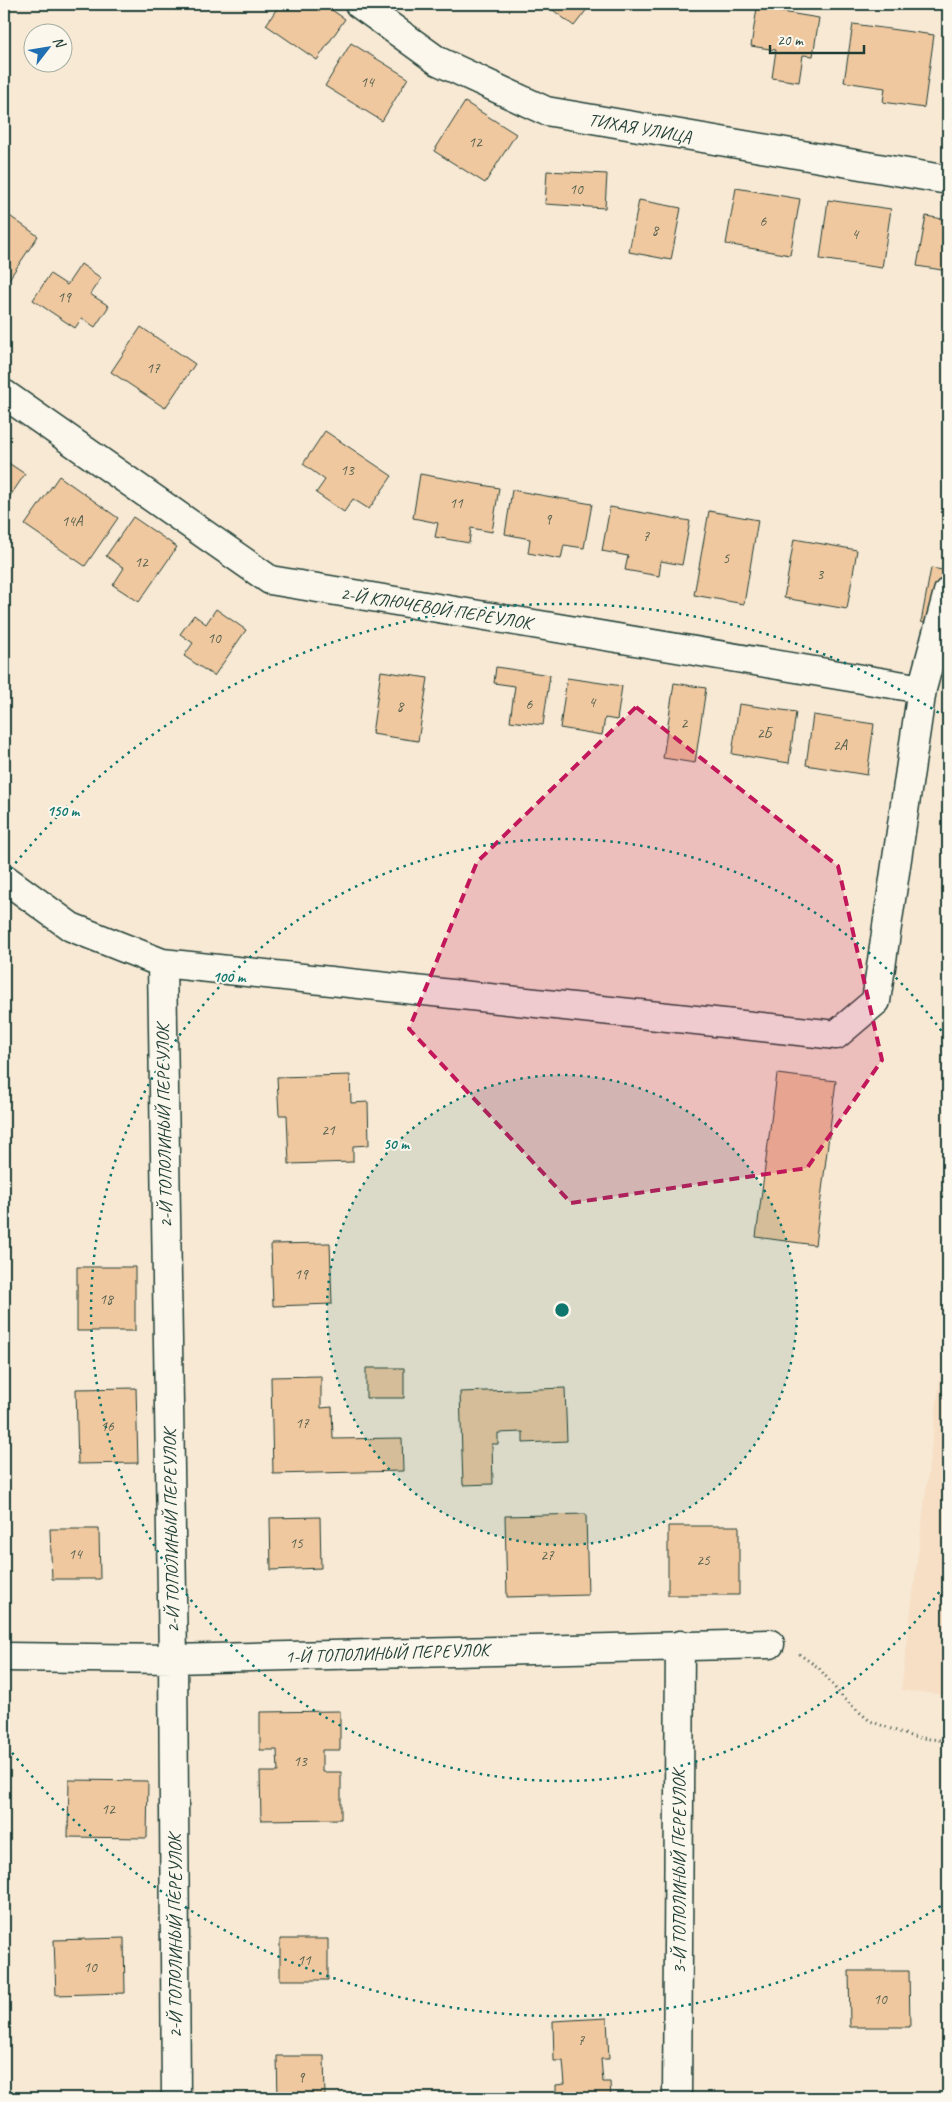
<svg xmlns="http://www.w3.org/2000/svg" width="952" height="2102" viewBox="0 0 952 2102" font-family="Caveat,sans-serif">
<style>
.built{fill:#f6dfc5}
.building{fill:#f0c89f;stroke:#1f3d34}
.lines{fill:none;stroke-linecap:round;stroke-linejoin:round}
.minor-casing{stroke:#1f3d34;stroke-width:31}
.path{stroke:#1f3d34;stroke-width:3;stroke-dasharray:1 4;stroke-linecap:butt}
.minor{stroke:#fbf7ec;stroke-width:28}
.marked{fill:#c2185b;fill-opacity:0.2;stroke:#c2185b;stroke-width:4;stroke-dasharray:10 6;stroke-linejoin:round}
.ring{fill:none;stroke:#0f766e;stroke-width:2.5;stroke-dasharray:2.5 5}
.labels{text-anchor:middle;stroke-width:4;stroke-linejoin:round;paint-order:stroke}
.number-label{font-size:15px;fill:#53604f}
.street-label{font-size:18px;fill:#1f3d34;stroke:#fbf7ec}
.centre{fill:#0f766e;stroke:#fbf7ec;stroke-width:2.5}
.ring-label{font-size:15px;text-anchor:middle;font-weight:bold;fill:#0f766e;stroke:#fbf7ec;stroke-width:4;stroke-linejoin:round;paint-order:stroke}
</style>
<rect width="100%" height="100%" fill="#f8e9d5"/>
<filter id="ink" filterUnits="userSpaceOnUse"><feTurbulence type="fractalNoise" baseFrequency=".02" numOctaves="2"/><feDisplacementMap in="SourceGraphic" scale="10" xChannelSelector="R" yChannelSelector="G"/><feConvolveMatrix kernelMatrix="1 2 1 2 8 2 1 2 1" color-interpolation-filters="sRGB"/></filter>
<g filter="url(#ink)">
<path class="built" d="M948,1314V1695L901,1690Z"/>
<path class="building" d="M280,4H323L345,19L317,60L266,25Z
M545,4H591L574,26Z
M757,8L819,18L813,56L803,55L799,82L772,78L776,50L751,46Z
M853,24L934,35L924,108L883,102L885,88L844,82Z
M351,43L408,78L382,121L325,86Z
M465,102L516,134L485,183L434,151Z
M547,171L607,174L605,208L545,204Z
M736,188L800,199L790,255L726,244Z
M639,200L681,208L671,260L629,252Z
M828,200L891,209L882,268L820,259Z
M4,212L38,236L7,282L4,280Z
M926,216L948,220V271L917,266Z
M81,264L101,278L90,294L109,306L95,327L82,318L75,328L33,300L50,274L67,285Z
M141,327L195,364L165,408L111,372Z
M325,431L392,476L369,509L353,499L344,512L316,493L325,480L303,464Z
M4,460L25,474L4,505Z
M420,474L499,488L492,532L471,528L469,543L435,537L438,523L413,518Z
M59,476L118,518L85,566L25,525Z
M512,490L592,504L584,548L564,545L561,559L528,553L530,539L505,534Z
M610,507L690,521L682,565L661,561L659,576L625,570L628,556L602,551Z
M709,511L758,520L744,604L694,595Z
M133,517L177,547L139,602L113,585L124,568L106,556Z
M794,539L857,550L847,609L784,598Z
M931,568L948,571V627L921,622Z
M216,609L246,630L214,676L184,656L193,643L180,634L194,615L206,624Z
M496,667L550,675L543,725L510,721L515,686L494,683Z
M381,671L428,678L418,741L372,734Z
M567,678L622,686L617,720L605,718L602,735L560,728Z
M674,683L706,688L695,763L663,758Z
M739,704L796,712L789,763L732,754Z
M813,715L874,724L867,775L806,765Z
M777,1074L836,1081L815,1245L756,1237Z
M350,1075L351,1103L368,1102L369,1145L353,1146V1162L289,1164L287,1115H279L277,1077Z
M330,1243L332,1304L273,1306L271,1244Z
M77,1267H135V1331H77Z
M366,1368H404V1398H366Z
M321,1376V1408L332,1407L333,1439L402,1438L403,1471L273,1474L271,1377Z
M136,1388L138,1463L78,1464L76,1389Z
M565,1388L567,1441L523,1443V1432L498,1433V1444H492L493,1484L463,1485L460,1392Z
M586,1514L588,1595L507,1597L505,1516Z
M320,1517L321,1568L271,1570L270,1518Z
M668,1526H739V1595H668Z
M50,1529H99L100,1579H52Z
M340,1711V1750H322V1772H341V1819L261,1820L260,1772H278L277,1750H260V1712Z
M69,1780L148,1781L147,1838L68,1837Z
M124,1938L125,1993L56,1995L54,1940Z
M280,1939H328V1980H280Z
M849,1971H909L910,2027H850Z
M607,2018L609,2059H601L603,2082H610L611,2098H556V2085L565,2084L563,2061H554L553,2021Z
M277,2056H324L325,2098H278Z"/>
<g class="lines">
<g class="minor-casing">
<path id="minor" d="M359,4L438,61L546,111L948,180
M4,394L270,580L922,689
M4,878L71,927L162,963L836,1035L876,1001L922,689L948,592
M162,963L173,1659L176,2098
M4,1657L173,1659L770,1644
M677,2098L680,1645"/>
</g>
<path class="path" d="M799,1654L819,1668L844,1699L870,1721L913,1737L948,1741"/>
<use href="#minor" class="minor"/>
</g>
</g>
<path class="marked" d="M636,707L838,866L882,1060L807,1168L571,1203L409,1029L477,862Z"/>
<circle cx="562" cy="1310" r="235" fill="#0f766e" fill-opacity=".12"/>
<g class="ring">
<circle cx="562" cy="1310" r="235"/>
<path d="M948 1580A471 471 0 1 1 948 1040"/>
<path d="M947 1902A706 706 0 0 1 6 1745M6 875A706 706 0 0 1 947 718"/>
</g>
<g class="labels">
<g class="number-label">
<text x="367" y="87">14</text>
<text x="475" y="147">12</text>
<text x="576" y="194">10</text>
<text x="763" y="226">6</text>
<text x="655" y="235">8</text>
<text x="855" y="239">4</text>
<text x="64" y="302">19</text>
<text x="153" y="373">17</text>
<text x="347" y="475">13</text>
<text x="456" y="508">11</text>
<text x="548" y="524">9</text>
<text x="72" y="526">14А</text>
<text x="646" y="541">7</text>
<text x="726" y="563">5</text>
<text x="141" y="567">12</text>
<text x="820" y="579">3</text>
<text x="214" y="643">10</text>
<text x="592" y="707">4</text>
<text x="529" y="709">6</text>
<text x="400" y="711">8</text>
<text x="684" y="728">2</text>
<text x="764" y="738">2Б</text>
<text x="840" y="750">2А</text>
<text x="328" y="1135">21</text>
<text x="301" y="1279">19</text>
<text x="106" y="1304">18</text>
<text x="302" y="1428">17</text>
<text x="107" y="1431">16</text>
<text x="296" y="1548">15</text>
<text x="75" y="1559">14</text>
<text x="547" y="1560">27</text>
<text x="703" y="1565">25</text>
<text x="300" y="1766">13</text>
<text x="108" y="1814">12</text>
<text x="304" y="1965">11</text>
<text x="90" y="1972">10</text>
<text x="880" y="2004">10</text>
<text x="581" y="2045">7</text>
<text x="301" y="2082">9</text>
</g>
<g class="street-label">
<text transform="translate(640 128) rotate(10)" y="6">ТИХАЯ УЛИЦА</text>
<text transform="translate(436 608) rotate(9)" y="6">2-Й КЛЮЧЕВОЙ ПЕРЕУЛОК</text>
<text transform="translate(164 1126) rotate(-91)" y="6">2-Й ТОПОЛИНЫЙ ПЕРЕУЛОК</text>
<text transform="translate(171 1531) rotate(-91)" y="6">2-Й ТОПОЛИНЫЙ ПЕРЕУЛОК</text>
<text transform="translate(387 1653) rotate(-2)" y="6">1-Й ТОПОЛИНЫЙ ПЕРЕУЛОК</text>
<text transform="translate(679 1872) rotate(-90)" y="6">3-Й ТОПОЛИНЫЙ ПЕРЕУЛОК</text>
<text transform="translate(175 1936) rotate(-90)" y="6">2-Й ТОПОЛИНЫЙ ПЕРЕУЛОК</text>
</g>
</g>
<circle cx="562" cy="1310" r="8" class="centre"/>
<g class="ring-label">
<text x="63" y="816">150 m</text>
<text x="229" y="982">100 m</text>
<text x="396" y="1149">50 m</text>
</g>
<rect width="952" height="2102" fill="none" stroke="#fbf7ec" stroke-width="20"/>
<rect x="10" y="10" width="932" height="2082" fill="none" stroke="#1f3d34" stroke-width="2" filter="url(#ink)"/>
<g transform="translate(48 48) rotate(59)"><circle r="24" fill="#fbf7ec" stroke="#a3ada2"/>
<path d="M0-4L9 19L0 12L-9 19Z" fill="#1f6fb2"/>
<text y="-8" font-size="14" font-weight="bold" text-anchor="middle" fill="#1f3d34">N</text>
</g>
<path d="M770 45v8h94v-8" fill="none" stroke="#1f3d34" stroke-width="2.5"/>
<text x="777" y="45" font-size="15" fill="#1f3d34" stroke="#fbf7ec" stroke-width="4" paint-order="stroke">20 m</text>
</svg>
